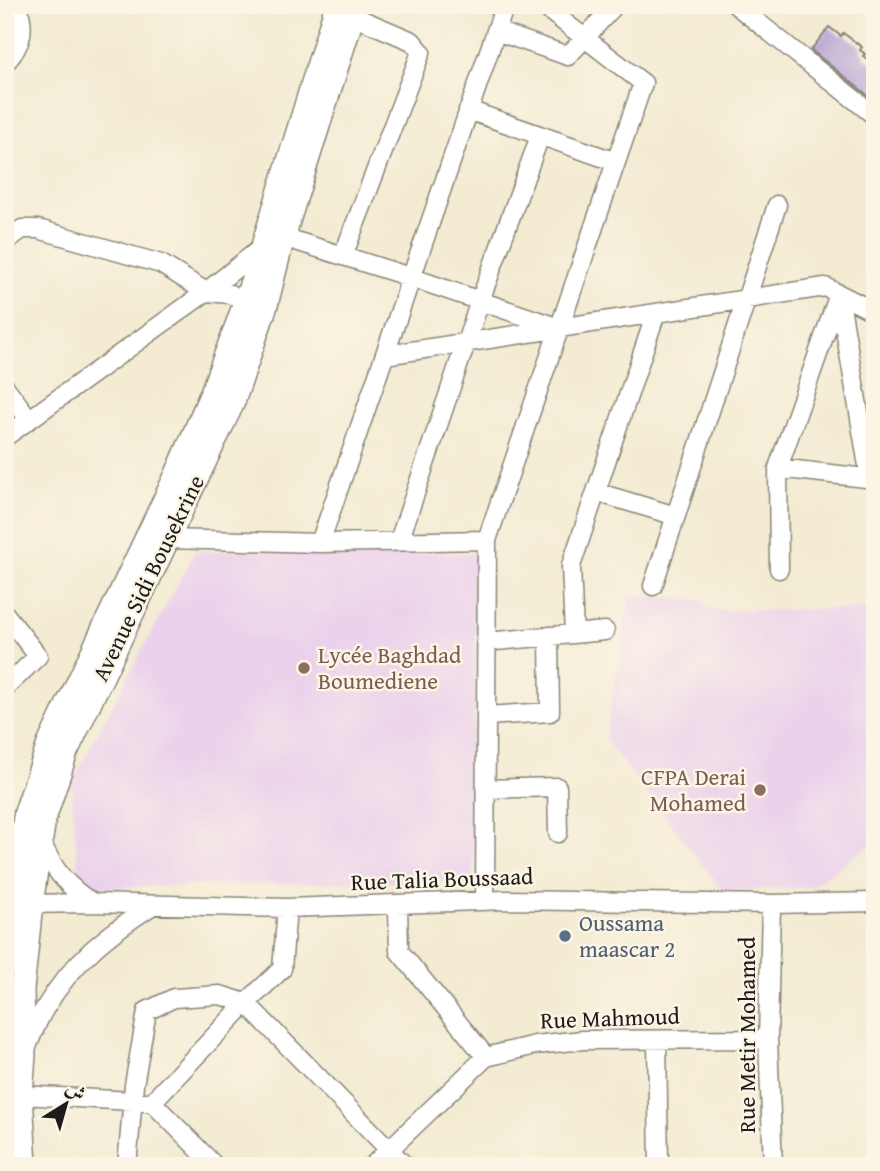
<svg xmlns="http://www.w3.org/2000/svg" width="880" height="1171" viewBox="0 0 880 1171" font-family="'Gentium Book Plus',Amiri,serif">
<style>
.built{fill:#ebd1eb}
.building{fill:#baa9d7}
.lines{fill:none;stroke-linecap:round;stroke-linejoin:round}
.minor-casing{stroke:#888477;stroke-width:21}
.major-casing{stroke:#888477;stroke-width:26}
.minor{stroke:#fff;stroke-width:18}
.major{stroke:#fff;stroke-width:23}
.education-dot{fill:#8d6e63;stroke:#fcf5e5;stroke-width:2.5}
.service-dot{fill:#5c6f8a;stroke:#fcf5e5;stroke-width:2.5}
.labels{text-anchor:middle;stroke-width:5;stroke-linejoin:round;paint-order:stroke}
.street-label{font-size:23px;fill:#1c1c1c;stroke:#fcf5e5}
.education-label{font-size:23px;fill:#785e54;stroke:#fcf5e5;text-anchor:start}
.service-label{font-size:23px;fill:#4e5e75;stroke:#fcf5e5;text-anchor:start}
</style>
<rect width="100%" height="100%" fill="#fcf5e5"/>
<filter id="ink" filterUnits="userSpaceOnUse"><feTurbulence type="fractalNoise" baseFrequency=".0143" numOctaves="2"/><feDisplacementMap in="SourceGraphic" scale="14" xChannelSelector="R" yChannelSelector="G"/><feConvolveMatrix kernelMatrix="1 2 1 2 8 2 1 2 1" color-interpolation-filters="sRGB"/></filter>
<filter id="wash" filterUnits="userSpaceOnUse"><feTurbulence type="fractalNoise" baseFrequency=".00686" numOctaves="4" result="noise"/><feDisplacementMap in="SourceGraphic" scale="28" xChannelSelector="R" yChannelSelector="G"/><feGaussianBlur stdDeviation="1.57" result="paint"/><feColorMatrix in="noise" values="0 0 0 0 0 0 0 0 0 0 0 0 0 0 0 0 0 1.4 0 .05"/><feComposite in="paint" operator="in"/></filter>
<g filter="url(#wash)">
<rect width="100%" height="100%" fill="#f3ebd2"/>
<path class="built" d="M195,551L477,553L473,880L88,888L79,879L71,783Z
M630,595L699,600L714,610L875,609V842L812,887L723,891L605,739Z"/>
<g id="blocks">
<path class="building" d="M829,27L841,36L843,33L862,47L860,50L865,54L863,56L875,65V101L811,50Z"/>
</g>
</g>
<g filter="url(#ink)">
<use href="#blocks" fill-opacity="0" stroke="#888477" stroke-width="2"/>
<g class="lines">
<g class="minor-casing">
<path id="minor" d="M736,5L875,116
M496,31L568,56L615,5
M5,63C22,45 26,28 17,5
M468,110L616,162
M5,242L22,229H38L161,264L206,292L230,294L246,301
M343,256L421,52L412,41L353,16
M385,355L555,329
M5,387L29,419
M5,437L206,292L261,248L283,237L410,277L559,328L825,287L875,312
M778,468L875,479
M596,492L676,516
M166,539L320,543L487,540
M399,541L480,301L540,136
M320,543L505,5
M779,569L778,468L839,294L870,478
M653,586L777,205
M5,614L38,656L5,688
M574,634L571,566L656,313
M486,642L605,631
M486,716L550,712L549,636
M486,789L557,787L558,833
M41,840C52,869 67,887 93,903
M485,901L487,540L643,83L542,5
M21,904L93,903L287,908L506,900L771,904L875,902
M771,904L768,1039L773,1166
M398,906L399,951L486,1057
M657,1041L659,1166
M25,1052C31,1037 37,1021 45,1008C73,961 108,934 153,905
M21,1095L152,1102L246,1003L282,969L287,908
M152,1102L215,1166
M127,1166L134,1085L147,1011L174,998L220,995L246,1003L405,1166
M372,1166L486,1057L535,1045L583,1040L768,1039"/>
</g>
<g class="major-casing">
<path id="major" d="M5,962L10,904L26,812L49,744L177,474L211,395L246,301L337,5
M25,1166L21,1095L24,1055L22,990L31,904L44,819L66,752L233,402L266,305L283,237L356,5"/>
</g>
<use href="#minor" class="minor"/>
<use href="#major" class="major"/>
</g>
</g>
<g class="education-dot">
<circle cx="304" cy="668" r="7"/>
<circle cx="760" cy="790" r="7"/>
</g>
<circle class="service-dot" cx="565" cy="936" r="7"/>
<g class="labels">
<g class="street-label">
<text transform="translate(148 578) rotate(-64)" y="8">Avenue Sidi Bousekrine</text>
<text transform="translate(442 879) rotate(-2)" y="8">Rue Talia Boussaad</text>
<text transform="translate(610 1018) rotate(-2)" y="8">Rue Mahmoud</text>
<text transform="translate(747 1035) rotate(-90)" y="8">Rue Metir Mohamed</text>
</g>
<g class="education-label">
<text x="318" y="663">Lycée Baghdad<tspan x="318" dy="26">Boumediene</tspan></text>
<text x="746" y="785" text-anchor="end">CFPA Derai<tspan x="746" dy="26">Mohamed</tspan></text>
</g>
<g class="service-label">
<text x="579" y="931">Oussama<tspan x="579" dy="26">maascar 2</tspan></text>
</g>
</g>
<rect width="880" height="1171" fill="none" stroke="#fcf5e5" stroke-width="28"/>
<g transform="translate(66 1104) rotate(37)" stroke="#fcf5e5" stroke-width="5" paint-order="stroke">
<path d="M0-5L12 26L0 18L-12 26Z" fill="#1c1c1c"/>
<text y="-10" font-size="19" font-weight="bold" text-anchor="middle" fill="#1c1c1c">ش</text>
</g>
</svg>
